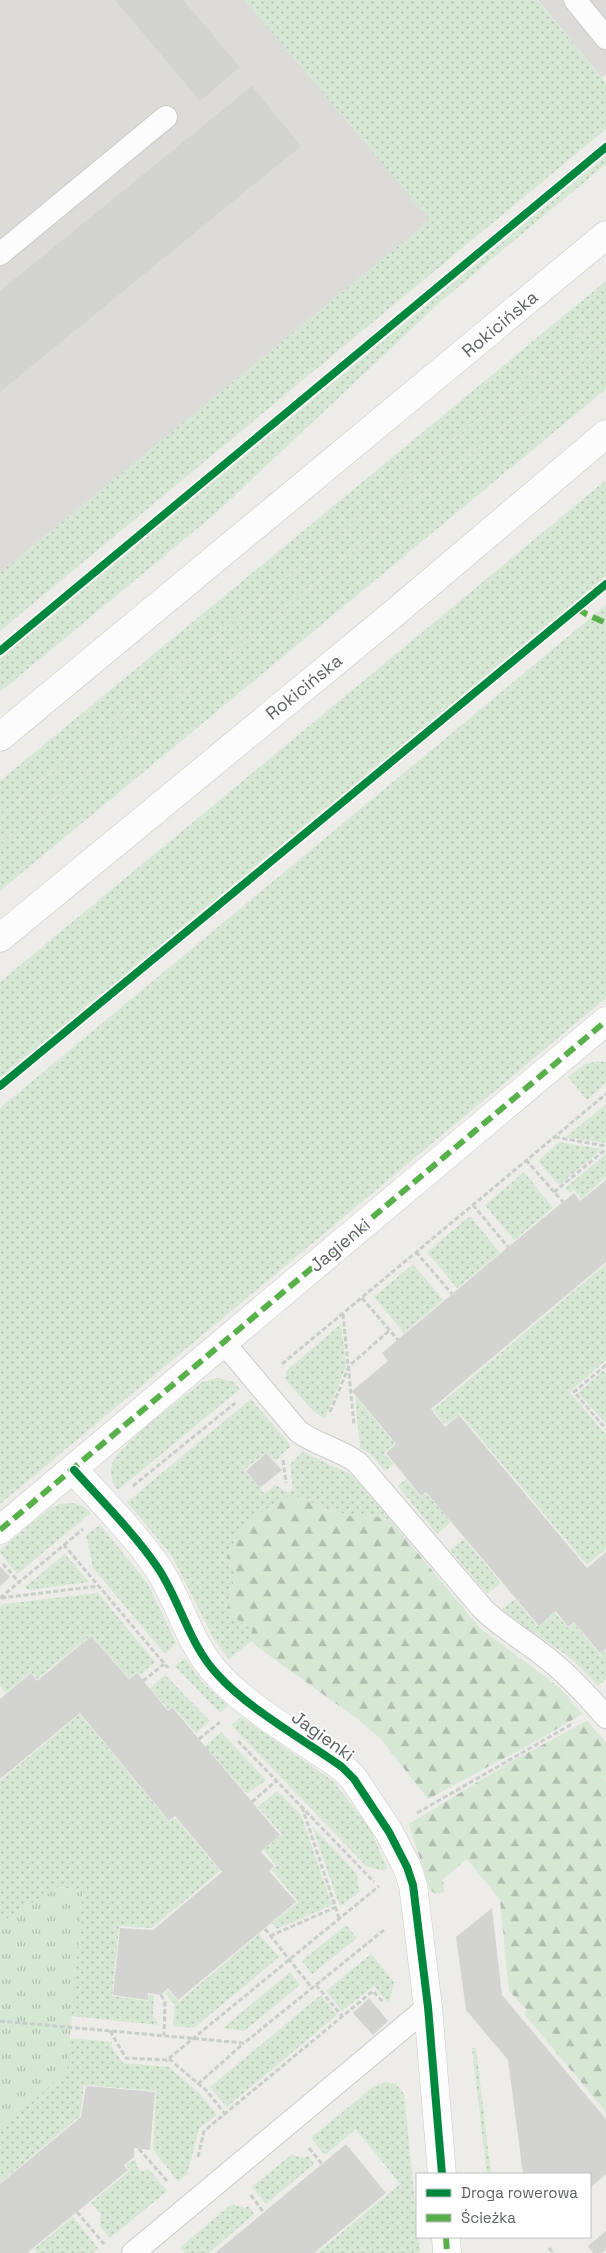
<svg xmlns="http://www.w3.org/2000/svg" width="606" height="2253" viewBox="0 0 606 2253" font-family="'Space Grotesk',sans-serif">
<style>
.industrial{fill:#dddbd8}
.grass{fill:url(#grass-dots)}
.forest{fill:url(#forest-firs)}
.park{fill:url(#park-tufts)}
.building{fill:#d3d3d1}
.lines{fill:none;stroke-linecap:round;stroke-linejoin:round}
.service-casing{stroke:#c9caca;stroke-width:24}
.minor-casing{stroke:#c9caca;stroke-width:29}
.secondary-casing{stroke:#c8c8c8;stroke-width:29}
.path{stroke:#c9cecb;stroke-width:3;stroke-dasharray:5 2.5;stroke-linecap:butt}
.service{stroke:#fcfcfc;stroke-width:22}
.minor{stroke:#fcfcfc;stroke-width:28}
.secondary{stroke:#fcfcfc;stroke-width:28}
.tram{stroke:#e3e3e2;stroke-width:1}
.quiet{stroke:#58b04a;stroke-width:6;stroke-dasharray:12 6;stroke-linecap:butt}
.cycleway-casing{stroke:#fff;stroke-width:11}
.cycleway{stroke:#00873e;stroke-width:8}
.labels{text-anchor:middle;stroke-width:4;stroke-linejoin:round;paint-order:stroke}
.street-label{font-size:18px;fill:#5d6165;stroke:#fff}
</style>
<defs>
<pattern id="grass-dots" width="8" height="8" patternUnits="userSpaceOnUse" patternTransform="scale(1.25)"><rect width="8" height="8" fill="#d6e8d4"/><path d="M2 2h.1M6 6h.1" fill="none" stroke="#b1bfb0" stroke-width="1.8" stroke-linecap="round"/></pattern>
<pattern id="forest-firs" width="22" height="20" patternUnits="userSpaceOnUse" patternTransform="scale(1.25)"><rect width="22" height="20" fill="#d6e8d4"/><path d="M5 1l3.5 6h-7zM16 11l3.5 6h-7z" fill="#b1bfb0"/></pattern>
<pattern id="park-tufts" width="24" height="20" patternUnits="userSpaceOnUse" patternTransform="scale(1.25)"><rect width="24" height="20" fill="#d6e8d4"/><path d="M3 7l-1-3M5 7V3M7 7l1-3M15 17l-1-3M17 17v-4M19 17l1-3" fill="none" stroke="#b1bfb0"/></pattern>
</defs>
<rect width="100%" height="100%" fill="#edece8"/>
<path class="industrial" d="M0,0H245L431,220L0,573Z
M538,0H606V74L602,78Z"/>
<path class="grass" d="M245,0H537L606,83V129L0,631V573L430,220Z
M606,156V164L439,303L216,513L0,692V659Z
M606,281V389L0,891V781Z
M606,480V576L0,1078V982Z
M606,605V998L0,1504V1108Z
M598,1061L606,1062V1083L587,1100L568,1077L585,1064Z
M606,1104V1143L566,1137Z
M559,1142L602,1149L559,1185L538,1161Z
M606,1154V1177L581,1199L574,1190L570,1193L565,1188Z
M524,1172L553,1208L514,1240L485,1205Z
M470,1216L500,1253L457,1288L427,1252Z
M413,1264L443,1300L404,1333L374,1297Z
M606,1264V1362L605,1361L570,1392L606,1435V1549L587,1565L460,1414L445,1425L433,1410Z
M341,1324L346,1366L325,1419L313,1411L285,1379L286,1371Z
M604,1370L606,1373V1424L578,1393Z
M217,1378L232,1381L240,1389L118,1490C111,1482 109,1471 113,1462C122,1442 183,1398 202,1382Z
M355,1396L395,1444L384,1453L393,1464L385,1471L370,1454L360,1448Z
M251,1399L291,1446L275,1461L266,1452L244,1470L265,1494L276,1485L288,1493L293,1488L290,1464L303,1452L352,1475L391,1521L373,1516H348L339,1512L327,1511L316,1504L296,1497L272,1505L247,1525L230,1563L236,1572L228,1604L229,1614L252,1629V1641L229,1659L214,1639L172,1556L127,1502Z
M406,1479L421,1497L426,1493L451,1522L437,1534L398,1486Z
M72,1503L83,1506L91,1513L17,1574L0,1553V1550L50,1508L60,1504Z
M100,1525L148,1584L176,1643L165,1654L93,1568L86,1535Z
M464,1539L501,1583L487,1594L450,1550Z
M65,1554L89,1582L28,1590L25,1587Z
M98,1593L155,1662L140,1675L137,1672L129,1678L91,1635L37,1679L31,1672L6,1693L0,1686V1607L4,1604Z
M515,1599L538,1627L555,1613L568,1628L574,1623L600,1655L606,1650V1679L598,1686L572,1659L501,1610Z
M185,1658L202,1682L228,1706L220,1713L175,1666Z
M165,1675L210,1721L196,1733L172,1706L168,1709L150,1688Z
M80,1714L169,1822L175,1818L220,1871L152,1928L119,1926L112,1996L148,2001L149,1995H154L153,2016L159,2025L71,2016L83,1890L58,1887L0,1923V1781Z
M241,1717L333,1781L370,1828L387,1868L384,1871L366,1866L231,1725Z
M221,1732L266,1780L247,1794L205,1746Z
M277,1791L301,1815L332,1905L277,1929L272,1923L298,1902L272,1870L276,1866L264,1850L282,1834L258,1807Z
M312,1826L357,1874L359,1892L340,1907Z
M346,1925L357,1938L312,1974L302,1961Z
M259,1934L279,1957L194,2028L173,2026L175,2005L165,1993L168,1990L179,2002Z
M371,1954L394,1982L389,2004L374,1986L342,2011L326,1991Z
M290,1972L300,1985L244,2031L223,2028Z
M321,1995L337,2015L227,2107L210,2087Z
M0,2032L112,2042L111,2046L123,2063L169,2067L201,2095L217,2115L199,2129L187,2174L178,2181L153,2150L156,2091L84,2085L80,2116L0,2183Z
M472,2048H476L491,2174H487Z
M386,2082L396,2084L404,2094L420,2253H317L400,2184L356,2129L325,2155L311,2138L374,2086Z
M291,2155L304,2158L308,2156L314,2164L266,2204L252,2187Z
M135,2159L138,2168L142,2171L149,2169L167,2191L110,2238L100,2226L101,2214L91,2203L130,2170L126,2165Z
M232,2204L245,2208L248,2206L254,2214L209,2253H185L180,2247Z
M73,2217L98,2248L92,2253H37L34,2249Z"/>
<path class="forest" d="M288,1497H296L316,1504L327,1511L339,1512L348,1516H373L391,1521L480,1628L560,1688L582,1714L540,1739L428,1799L381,1739L356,1718L256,1646L252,1641V1629L229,1614L228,1604L236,1572L227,1556C238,1529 263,1508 288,1497Z
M587,1721L606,1743V1778L604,1779L606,1781V2112L524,2014L527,2010L509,1991L500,1900L467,1859L443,1879L444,1892L436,1894L430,1890L409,1824L512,1761Z"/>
<path class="park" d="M58,1887L83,1890L67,2071L0,2130V1923Z"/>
<path class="building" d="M115,0H183L240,67L200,101Z
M252,86L301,146L0,392V291Z
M606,1180V1262L431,1409L445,1427L459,1415L587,1568L606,1552V1649L600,1653L574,1622L568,1627L556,1611L539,1626L426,1492L421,1496L386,1453L396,1444L352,1391L388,1361L382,1353L508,1247L574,1193L580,1201Z
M266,1453L282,1470L260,1488L246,1471Z
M0,1566L10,1577L0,1586Z
M91,1636L129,1679L137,1673L168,1711L172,1707L280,1835L261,1852L274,1866L269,1871L296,1902L178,2000L168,1988L161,1995L148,1993V2000L113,1995L120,1928L153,1930L222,1872L175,1816L169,1821L80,1713L0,1779V1699L31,1673L37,1681Z
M492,1908L502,1995L606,2119V2174L590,2188V2174H523L508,2060L466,2010L456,1937Z
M369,1998L388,2021L373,2035L353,2013Z
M86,2086L155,2092L150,2150L134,2148V2157L124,2165L128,2170L27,2253H0V2184L81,2117Z
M346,2144L386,2193L314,2253H215Z
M606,2231V2250L602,2253H593L588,2246Z"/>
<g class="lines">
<g class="service-casing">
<path id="service" d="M575,0L606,38
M0,254L166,117
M224,1343L298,1431C316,1445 340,1449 358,1463L483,1609C501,1627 523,1639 543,1655C567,1673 587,1695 606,1717
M133,2253L428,2007"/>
</g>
<g class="minor-casing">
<path id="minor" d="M74,1470C102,1501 134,1533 158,1568C180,1601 189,1644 217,1674C247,1708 304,1740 342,1767L354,1779L389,1832L407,1867L413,1885L428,2007L442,2174
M0,1530L606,1021
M446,2237L447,2253"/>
</g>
<g class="secondary-casing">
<path id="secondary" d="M0,737L606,235
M0,938L386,620L606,434"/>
</g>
<path class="path" d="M555,1137L606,1146
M526,1160L563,1202
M554,1192L606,1149
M473,1205L508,1247
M416,1252L452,1294
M362,1298L398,1340
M343,1314L354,1425
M282,1364L606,1094
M606,1365L574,1392L606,1429
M330,1412L349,1366L390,1330
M283,1460L286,1483
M133,1486L235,1403
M64,1545L83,1529
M3,1564L19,1582
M0,1598L64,1545L168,1668
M1,1598L99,1586
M143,1681L164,1664
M199,1739L220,1722
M238,1741L374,1882
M252,1802L277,1780
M302,1807L339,1918
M417,1813L572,1724
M265,1929L312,1988
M270,1936L336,1907
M316,1985L342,2016
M161,1995L165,2002L164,2035
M0,2021L244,2043L384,1930
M110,2031L126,2058L167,2060L379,1886
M169,2059L206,2090L225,2114
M198,2084L244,2043
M309,2148L322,2164
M139,2149L168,2182
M198,2157L204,2131L373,1991L383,2002
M251,2195L264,2213
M77,2212L104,2244
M549,2248L553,2253"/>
<use href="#service" class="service"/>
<use href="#minor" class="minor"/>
<use href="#secondary" class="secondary"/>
<path class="tram" d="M0,815L606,313
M0,844L606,342"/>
<path class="quiet" d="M577,608L586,614L606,623
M0,1530L606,1021
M446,2237L447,2253"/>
<g class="cycleway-casing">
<path id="cycleway" d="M0,651L606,147
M0,1086L606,584
M74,1470C102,1501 134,1533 158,1568C180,1601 189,1644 217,1674C247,1708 304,1740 342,1767L354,1779L389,1832L407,1867L413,1885L428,2007L442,2174"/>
</g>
<use href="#cycleway" class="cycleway"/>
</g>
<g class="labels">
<g class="street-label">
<text transform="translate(500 324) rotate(-40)" y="6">Rokicińska</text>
<text transform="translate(304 687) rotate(-39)" y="6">Rokicińska</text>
<text transform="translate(340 1245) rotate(-40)" y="6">Jagienki</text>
<text transform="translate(323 1736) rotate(36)" y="6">Jagienki</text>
</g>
</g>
<rect x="416" y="2173" width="175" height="65" fill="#ffffff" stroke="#bec0c1"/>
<rect x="426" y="2189" width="25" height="8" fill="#00873e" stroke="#bec0c1"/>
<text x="461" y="2198" font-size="15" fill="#5d6165">Droga rowerowa</text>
<rect x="426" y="2214" width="25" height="8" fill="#58b04a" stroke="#bec0c1"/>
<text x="461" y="2223" font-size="15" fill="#5d6165">Ścieżka</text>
</svg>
